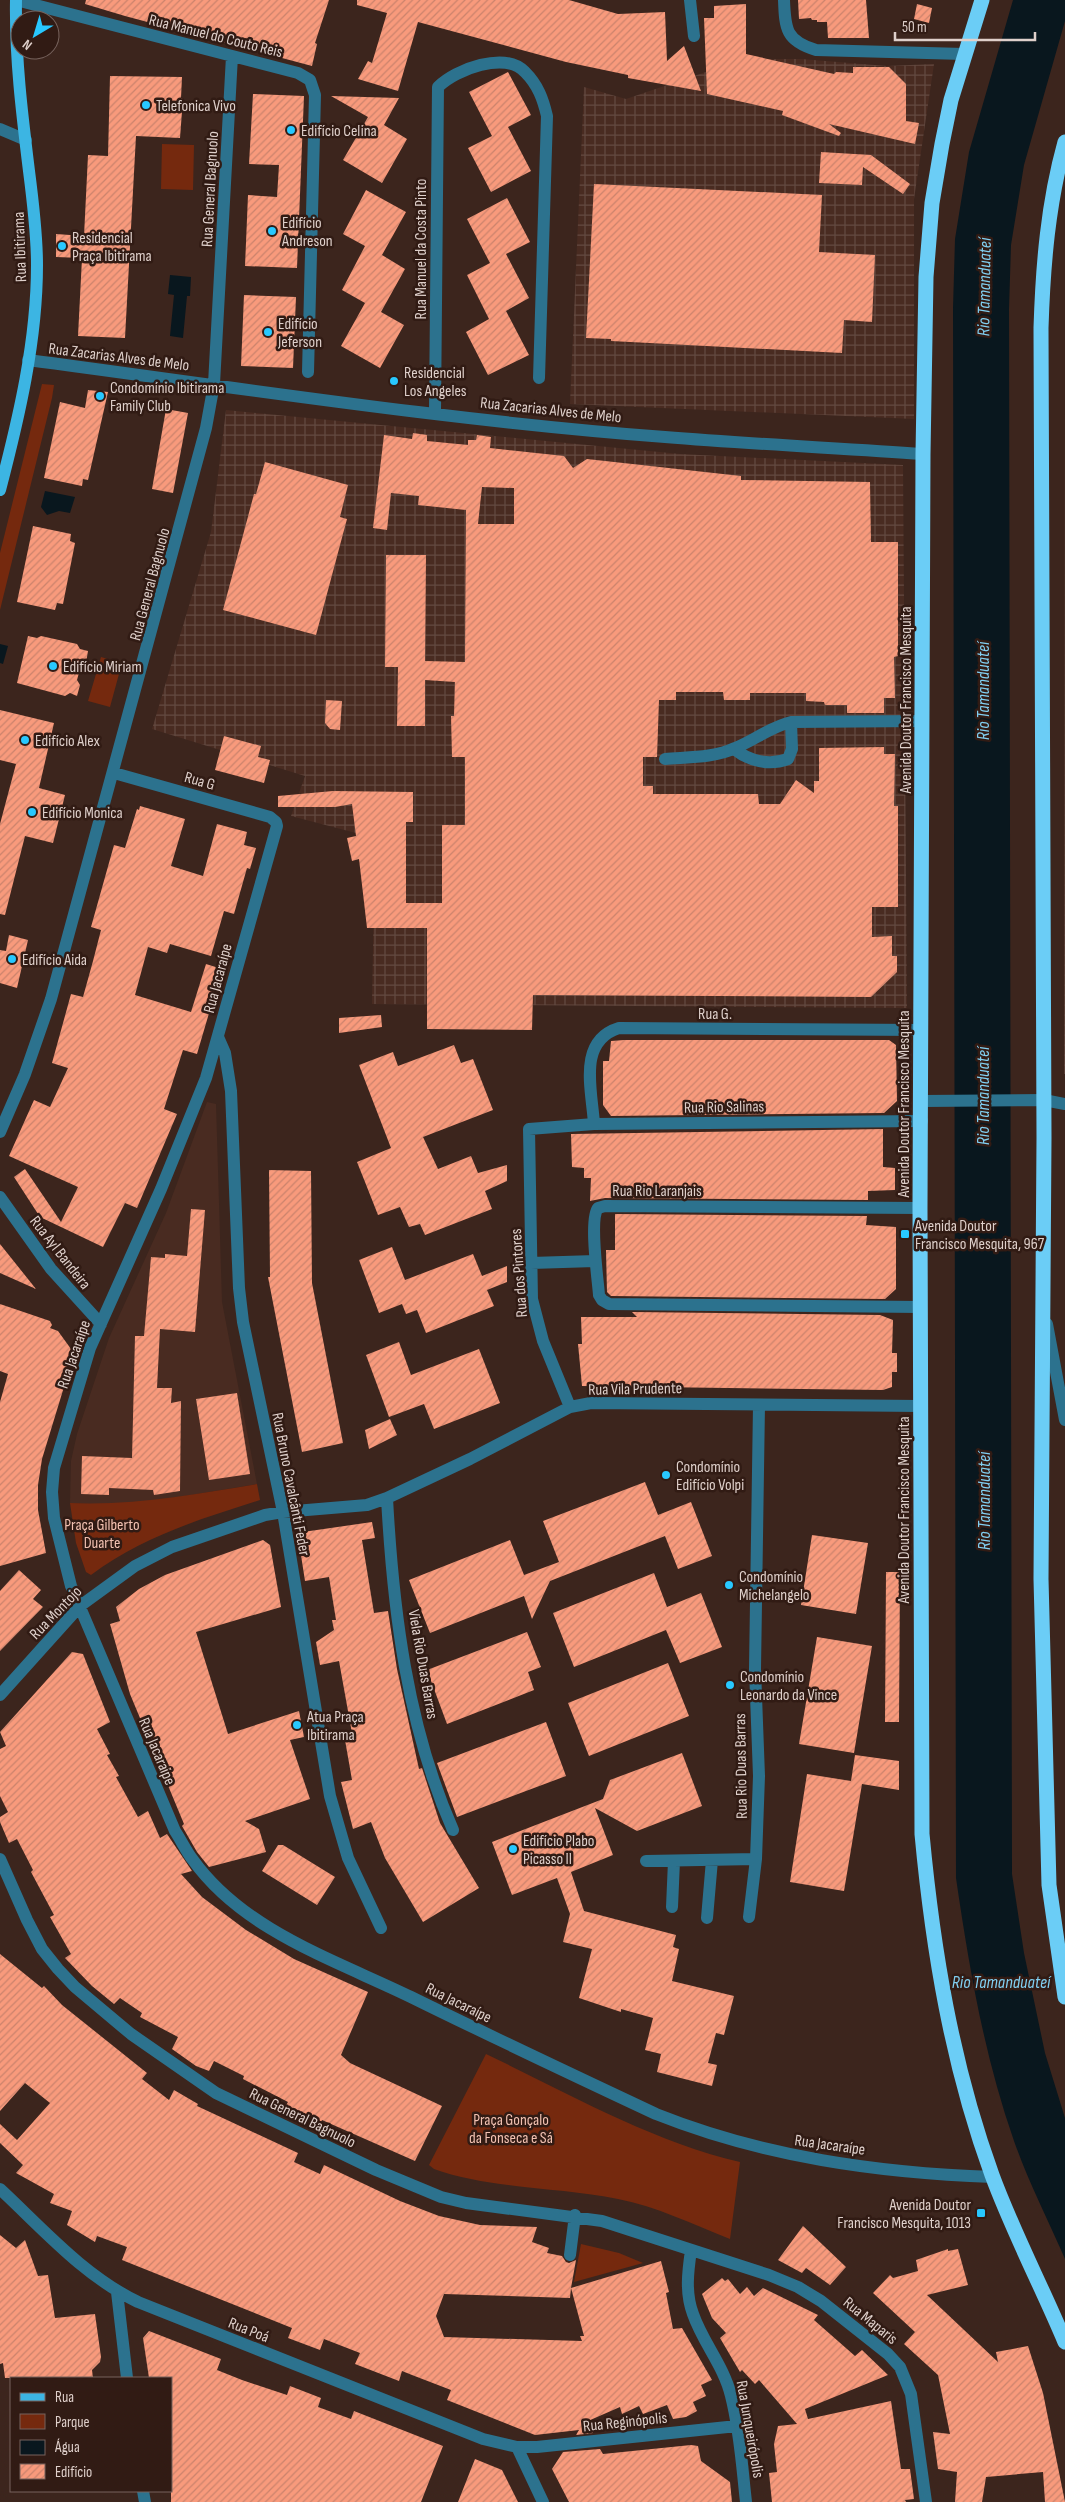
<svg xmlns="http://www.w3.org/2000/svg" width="1065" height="2502" viewBox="0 0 1065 2502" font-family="'Sofia Sans Condensed',sans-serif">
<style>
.built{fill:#492b21}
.industrial{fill:url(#industrial-grid)}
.green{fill:#75290e}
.water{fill:#09171e}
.building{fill:url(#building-hatch);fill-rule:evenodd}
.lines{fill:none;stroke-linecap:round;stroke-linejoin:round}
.minor{stroke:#2c728e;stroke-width:12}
.major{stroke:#3cb5e3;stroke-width:12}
.highway{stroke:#6bcdf6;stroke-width:15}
.poi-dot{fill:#28c8ff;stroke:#311b14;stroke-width:2}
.labels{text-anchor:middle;stroke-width:5;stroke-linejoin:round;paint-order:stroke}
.street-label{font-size:16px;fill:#dfd0cb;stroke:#311b14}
.poi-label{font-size:16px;fill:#dfd0cb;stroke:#311b14;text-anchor:start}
.park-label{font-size:16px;fill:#f2c1b1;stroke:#311b14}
.water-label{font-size:18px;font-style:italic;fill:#81cff1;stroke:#311b14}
</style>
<defs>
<pattern id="industrial-grid" width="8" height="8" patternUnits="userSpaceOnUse" patternTransform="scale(1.25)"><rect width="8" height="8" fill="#492b21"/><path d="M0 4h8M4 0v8" fill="none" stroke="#634940"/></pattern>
<pattern id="building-hatch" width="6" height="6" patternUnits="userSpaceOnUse" patternTransform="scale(1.25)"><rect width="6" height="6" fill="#f89a7c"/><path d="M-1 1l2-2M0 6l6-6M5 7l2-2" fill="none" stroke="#cb836c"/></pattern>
</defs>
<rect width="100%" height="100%" fill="#3c251d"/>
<path class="built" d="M207,1102L216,1104L222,1302L257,1484L155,1501L108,1505L70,1503L71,1461L77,1434L109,1338L166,1213Z"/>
<path class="industrial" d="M744,59H801L887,66L934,64L914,199V419L570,404L584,87L626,99Z
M1065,405V1074H1064Z
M226,410L680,454L903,465L907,1008L372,1004L375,838L291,816L305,776L152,729L211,532Z"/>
<path class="green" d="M162,144L194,145L193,190L161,189Z
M42,384L54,385L52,398L0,610V553Z
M101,657L122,663L110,707L88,701Z
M257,1484L260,1500C200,1519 142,1537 91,1575L86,1572L76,1543L70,1503C134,1506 195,1494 257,1484Z
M486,2054C568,2093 651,2141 740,2162L730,2239C694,2225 656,2206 618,2199C559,2187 490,2189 434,2169L429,2165Z
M581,2244L619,2253L643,2263L574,2282Z"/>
<path class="water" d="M1013,0H1065V21L1024,165L1011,245L1009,309L1012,1874L1024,1953L1045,2053L1065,2118V2259C1048,2220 1028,2181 1014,2141C984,2055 969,1967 956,1878L953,308L955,239L969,152Z
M170,275L191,277L190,296H187L183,338L170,336L174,295L168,294Z
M45,491L75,497L70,513L59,511L47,515L41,507Z
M0,644L8,646L3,664L0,663Z"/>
<path class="building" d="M86,0H329L315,43L317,44L312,66L125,16L85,4Z
M357,0H569L618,14L665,12L667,61L684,46L701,91L628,78V75L566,62L418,22L398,91L358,79L368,61L372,63L387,13L357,5Z
M798,0H866L869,38H828L827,22H817V20H812L811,18L799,19Z
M746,4V54L834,74L836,72L853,73V67H889L906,84V121L919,123L915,144L829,124L841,133L839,136L782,115L783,111L707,94L704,18H714V6Z
M917,4L932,8L929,23L914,19Z
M508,72L531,115L508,127L531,171L491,192L468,148L492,136L469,92Z
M110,76L182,77L181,98H183L180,138L136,136L125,338L78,336L82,258L56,257V234L84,236L88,155L108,156Z
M253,94L304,96L297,268L245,266L248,195L277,197L279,165L249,164Z
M331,96L399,98L384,125L407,139L382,183L343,160L368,117Z
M821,152L871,155L910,184L903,194L863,167L862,185L819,183Z
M594,184L822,195L819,252L875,255L872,322L844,320L842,353L611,341V339L586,338Z
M366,190L406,212L382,255L405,269L381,312L404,325L380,368L341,346L365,303L342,290L365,246L343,234Z
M507,198L530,242L506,254L529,298L506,311L529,355L488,375L466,332L489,319L467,275L490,263L467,219Z
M244,295L296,297L293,368L241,366Z
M88,390L108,392L88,480L83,479L82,486L44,478L60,402L85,408Z
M166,409L188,413L173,493L152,489Z
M413,433L427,435V441L468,445V440H476L477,435L491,437L490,448L564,456L573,468L587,459L741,476V480L870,482L871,542H898V656L894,657L895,698H884V713H847V705H825L824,702L806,701V693H750V700H724L723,692H676V700H659L657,757H643V786H653V794H758L759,804H780L796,780L814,793V781H819V748L884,747V754H895L894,806H898V907H872V937L892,936V956H897V972L871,997L533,995L532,1030L427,1029V928H367L359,859L352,861L347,838L356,836L352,804L335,807H278V796L333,791L413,792V822H406V903H442V825H465V757H452L451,716H454L455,682L425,680V726H397L398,667H385L386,555H426L425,661L465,662L466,510L418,505L419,496L391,493L387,530L373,528L384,435L412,439ZM482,487L514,488V524H478Z
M265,462L348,485L340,517L347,519L316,635L223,610L254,494H256Z
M33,526L71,534L70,541L75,543L63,604L57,603L55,610L17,602Z
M28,636L37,638L41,636L77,644L80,649L88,651L86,663L81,665L77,680L80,685L77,696L70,693L65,696L17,683Z
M326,700L342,701L340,730L330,729L325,723Z
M0,710L54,723L39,788L65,795L53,843L25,836L5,915L0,914V824L16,764L0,760Z
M224,736L261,746L258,757L270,760L264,783L215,770Z
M140,806L185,819L171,866L203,876L217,824L247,832L244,845L256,848L250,869L247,868L234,914L224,911L211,956L170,944L167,953L148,947L135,995L191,1012L206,964L222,969L197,1054L183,1050L164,1109L177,1114L137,1208L125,1203L103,1247L40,1217L14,1177L25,1169L61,1222L78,1187L9,1156L34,1100L50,1107L68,1068L52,1063L71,994L83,997L93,961L101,930L91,927L114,845L125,848L137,809L139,810Z
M9,935L28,940L17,988L0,983V950L6,951Z
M381,1015L382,1027L339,1033V1018Z
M624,1040H889L896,1045L897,1101L884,1113L611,1116L603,1105V1061H609L611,1041Z
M454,1045L461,1063L473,1059L493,1110L423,1137L438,1169L471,1156L478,1173L507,1165V1181L485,1191L492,1209L425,1235L420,1224L409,1227L400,1207L378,1215L365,1182L357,1162L391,1148L359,1065L393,1052L398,1066Z
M883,1129V1167L895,1168V1190L868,1191V1200L605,1198L590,1201L591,1178H584V1168L572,1167L571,1134Z
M269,1170L311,1171L312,1283L343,1443L302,1452L268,1277H270Z
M191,1209L205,1210L195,1332L160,1329L157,1388H172L171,1403L181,1401L180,1491L154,1495L153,1490L109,1488V1495L81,1494L82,1456L132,1458L135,1336H144L151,1257L165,1258V1254L187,1256Z
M615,1214L867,1216L866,1225L896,1227V1289L885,1299L611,1296L607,1292L606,1250H615Z
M0,1244L36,1289L0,1273Z
M392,1247L405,1280L473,1254L482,1276L507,1266V1282L487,1290L494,1306L426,1333L417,1310L406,1314L402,1304L379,1313L359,1260Z
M0,1304L50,1321L52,1325L50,1328L58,1331L71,1349L66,1363L71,1364L42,1459L38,1485V1510L46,1553L0,1566V1402L8,1374L0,1371Z
M632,1312L880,1315L893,1320L892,1353H897V1372H892V1387L883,1390L582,1386L578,1344H582L581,1317H637Z
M399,1342L411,1375L479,1349L500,1403L434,1429L424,1404L389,1417L366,1355Z
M237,1393L250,1474L209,1480L196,1399Z
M390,1419L397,1435L369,1449L365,1430Z
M645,1482L658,1515L691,1502L712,1556L678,1569L665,1536L550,1581L532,1619L524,1596L430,1633L409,1580L510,1540L524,1575L559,1562L543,1521Z
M372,1522L375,1538L362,1540L374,1613L388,1611L397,1669L419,1769L422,1768L440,1823L479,1888L423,1922L385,1858L371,1822L353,1829L341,1782L352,1780L345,1740L353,1739L339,1661L320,1665L316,1642L334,1630L332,1620H336L329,1577L305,1581L298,1536L303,1532Z
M812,1535L868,1543L856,1614L801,1605Z
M263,1540L270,1545L281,1607L196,1632L228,1734L299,1711L304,1737L290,1740L310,1799L245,1821L259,1829L266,1852L209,1867L197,1852L182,1826L184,1824L130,1694L110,1624L120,1621L116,1607L139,1589L165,1575Z
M19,1570L41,1590L33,1599L43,1607L0,1651V1591Z
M886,1572H900L899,1722H885Z
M654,1573L667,1607L701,1593L722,1647L680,1663L666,1630L574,1667L553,1613Z
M527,1632L541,1667L528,1672L534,1690L447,1724L427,1670Z
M817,1637L872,1646L854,1753L799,1744Z
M72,1652L83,1654L110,1722L97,1729L110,1754L107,1755L119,1776L116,1777L138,1817L148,1811L160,1838L167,1834L192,1871L181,1874L202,1897L246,1930L294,1959L368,1992L341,2055L350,2063L442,2106L415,2161L322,2120L319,2126L284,2109L288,2102L243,2079L244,2076L214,2061L209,2071L196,2066L172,2049L178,2037L140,2017L142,2013L120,1998L114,2004L92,1986L65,1958L71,1954L50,1917L54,1915L31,1872L33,1870L17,1839L9,1843L0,1822V1817L8,1812L0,1796V1749L6,1746L0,1732Z
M668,1663L689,1716L589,1756L568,1703Z
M546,1722L566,1776L457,1817L437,1763Z
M682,1753L702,1806L637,1831L595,1808L613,1855L571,1872L584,1911L676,1935L673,1947L679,1949L672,1981L734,1996L724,2035L716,2033L708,2063L717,2065L712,2086L657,2072L661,2054L645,2050L653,2018L621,2009V2012L579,1998L592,1949L563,1942L570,1914L557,1878L512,1895L492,1842L603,1799L610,1780Z
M855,1755L899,1761V1790L862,1784L844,1891L790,1882L807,1774L851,1781Z
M278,1845H283L335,1877L317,1905L262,1871Z
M0,1954L42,1988L44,1986L62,2005L147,2073L142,2079L169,2100L174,2090L198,2104L197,2106L298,2153L294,2162L320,2174L324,2165L400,2201L439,2216L480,2225L537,2227L532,2242L549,2248L547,2253L562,2256L566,2262L569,2263L576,2260L571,2288L661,2261L669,2292L666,2293L673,2329L682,2328L712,2380L701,2385L706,2396L693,2402L697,2411L686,2417L673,2419L667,2405L643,2414L639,2406L622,2414L620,2407L588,2421L593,2433L576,2435L579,2430L535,2435L447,2400L451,2390L412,2375L402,2371L399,2381L355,2364L360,2353L324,2339L320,2350L288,2338L292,2328L122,2260L127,2247L97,2236L95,2242L67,2225L72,2211L50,2203L54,2194L16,2173L23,2165L0,2143V2124L17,2140L50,2103L25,2083L0,2111ZM571,2288L584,2336H580L582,2341L444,2337L436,2316L444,2294L570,2298Z
M803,2226L846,2267L830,2285L806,2268L802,2273L778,2260Z
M0,2235L16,2248L25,2240L38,2276L48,2275L55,2318L95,2314L101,2357L100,2362L92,2370L93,2378H5L3,2363L0,2364Z
M948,2249V2251L958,2249L968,2285L927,2295L998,2362L996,2352L1028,2346L1043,2393L1065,2502H1045L1043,2472L986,2477L982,2502H955L957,2472L938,2469L933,2432L950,2434L938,2375L904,2344L915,2332L873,2293L890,2275L893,2278L918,2271L916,2260Z
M722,2278L725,2281L728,2279L740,2294L747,2287L754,2296L763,2288L818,2315L814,2320L855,2356L862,2350L888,2375L805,2409L808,2419L891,2401L901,2469H910L914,2499L905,2500L906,2502H772L769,2473L777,2472L774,2444L778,2426L797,2424L759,2380L755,2384L742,2370L740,2372L720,2338L726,2333L712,2318L702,2294Z
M149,2331L221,2359L217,2370L242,2380L287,2395L290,2386L321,2398L318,2407L351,2419L354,2411L443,2446L421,2502H171V2378H149L143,2338Z
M691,2445L698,2446L701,2461L730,2482L732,2502H569L552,2469L563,2452L600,2449L603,2454Z
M475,2459L502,2470L518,2502H458Z"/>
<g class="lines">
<path class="minor" d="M16,0L298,73L310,80L315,95L308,372
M690,0L694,36
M784,0C785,29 786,41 816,50L964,54
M0,129L26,140
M28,360C240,388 452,421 665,437C751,444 837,448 923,454
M435,412L438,87C456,69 505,51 525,72C538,85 543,99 547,116L539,378
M734,749C749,761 769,766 788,759L792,749L791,722
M665,759C688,757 714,758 735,748C755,740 770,727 791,722L922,721
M114,773L270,817L276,822L277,826L206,1078L161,1189L90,1348L54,1468L52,1492L54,1518L71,1586L175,1831C181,1840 186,1851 193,1860C244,1931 335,1960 411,1997C492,2037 575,2076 656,2114C764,2157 878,2173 993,2177
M218,1037L225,1053L231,1091L239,1288L243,1322L283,1512L330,1796L348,1858L381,1928
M922,1101L1044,1100L1065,1104
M594,1124C592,1090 577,1041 619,1028L921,1030
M0,1132L25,1074L51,999L206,428L214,384L232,56
M0,1197L51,1269L101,1324
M920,1208L605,1206L598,1208C589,1219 598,1280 599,1295L602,1300L609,1304L921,1307
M531,1263L595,1261
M1047,1324L1065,1420
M570,1407L543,1341L532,1299L529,1129L594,1124L922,1121
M387,1498C393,1610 407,1726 453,1830
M0,1695L80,1606L135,1566L172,1547L265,1515L283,1512L367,1505L387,1498L470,1459L570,1407L591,1403L920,1406
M0,1859L27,1920L42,1949L58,1969L75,1987L131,2034L216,2093L376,2170L441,2197L466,2203L602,2221L769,2275L798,2287L821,2301L888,2354L900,2367L911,2394L926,2502
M646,1861L756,1859
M672,1907L674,1861
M749,1917L756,1859L759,1776L755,1669L759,1405
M707,1918L712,1860
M0,2189C43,2229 84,2276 138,2302L483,2439L517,2447H537L737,2426
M691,2250C688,2271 685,2293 693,2314C703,2343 724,2366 731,2396C740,2431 742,2467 746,2502
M570,2255L575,2215
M117,2292L127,2378
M517,2447L543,2502
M143,2491L145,2502"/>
<path class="major" d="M0,490C19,417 37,341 37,265C37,234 33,202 29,171C22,114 15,57 16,0"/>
<path class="highway" d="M982,0L951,100L942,144L932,203L926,277L923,454L920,1208L922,1834C933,1951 952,2065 992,2175C1013,2232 1042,2287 1065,2342
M1065,142C1048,203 1043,265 1041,328L1044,1138L1041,1579L1049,1885L1065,1997"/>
</g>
<g class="poi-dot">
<circle cx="146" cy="105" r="5"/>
<circle cx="291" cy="130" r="5"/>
<circle cx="272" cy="231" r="5"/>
<circle cx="62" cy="246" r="5"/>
<circle cx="268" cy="332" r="5"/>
<circle cx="394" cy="381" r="5"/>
<circle cx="100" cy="396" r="5"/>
<circle cx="53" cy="666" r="5"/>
<circle cx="25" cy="740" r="5"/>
<circle cx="32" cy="812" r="5"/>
<circle cx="12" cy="959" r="5"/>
<rect x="900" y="1229" width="10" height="10" rx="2.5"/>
<circle cx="666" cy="1475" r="5"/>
<circle cx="729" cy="1585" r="5"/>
<circle cx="730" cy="1685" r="5"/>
<circle cx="297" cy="1725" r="5"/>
<circle cx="513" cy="1849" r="5"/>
<rect x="976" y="2208" width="10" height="10" rx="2.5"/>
</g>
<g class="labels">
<g class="street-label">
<text transform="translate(216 35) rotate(14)" y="6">Rua Manuel do Couto Reis</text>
<text transform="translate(209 189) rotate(-87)" y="6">Rua General Bagnuolo</text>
<text transform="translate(19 247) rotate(-92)" y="6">Rua Ibitirama</text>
<text transform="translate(420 249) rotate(-90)" y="6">Rua Manuel da Costa Pinto</text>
<text transform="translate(119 356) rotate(7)" y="6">Rua Zacarias Alves de Melo</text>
<text transform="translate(551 409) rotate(6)" y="6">Rua Zacarias Alves de Melo</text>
<text transform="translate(149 584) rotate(-75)" y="6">Rua General Bagnuolo</text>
<text transform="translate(905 700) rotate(-90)" y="6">Avenida Doutor Francisco Mesquita</text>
<text transform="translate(200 780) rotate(16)" y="6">Rua G</text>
<text transform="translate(217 978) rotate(-75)" y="6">Rua Jacaraípe</text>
<text x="715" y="1019">Rua G.</text>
<text transform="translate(903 1104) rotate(-90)" y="6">Avenida Doutor Francisco Mesquita</text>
<text transform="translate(724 1106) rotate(-1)" y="6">Rua Rio Salinas</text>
<text x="657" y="1196">Rua Rio Laranjais</text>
<text transform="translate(61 1252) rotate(52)" y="6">Rua Ayl Bandeira</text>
<text transform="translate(518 1273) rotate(-94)" y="6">Rua dos Pintores</text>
<text transform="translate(73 1354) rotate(-71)" y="6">Rua Jacaraípe</text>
<text transform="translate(635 1388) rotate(-1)" y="6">Rua Vila Prudente</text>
<text transform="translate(292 1484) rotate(79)" y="6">Rua Bruno Cavalcânti Feder</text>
<text transform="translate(903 1510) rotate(-90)" y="6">Avenida Doutor Francisco Mesquita</text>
<text transform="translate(55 1612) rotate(-46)" y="6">Rua Montojo</text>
<text transform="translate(424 1664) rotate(80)" y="6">Viela Rio Duas Barras</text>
<text transform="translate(158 1751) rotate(67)" y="6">Rua Jacaraípe</text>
<text transform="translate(740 1766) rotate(-91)" y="6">Rua Rio Duas Barras</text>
<text transform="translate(459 2002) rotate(26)" y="6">Rua Jacaraípe</text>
<text transform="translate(303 2117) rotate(26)" y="6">Rua General Bagnuolo</text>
<text transform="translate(830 2144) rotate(8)" y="6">Rua Jacaraípe</text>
<text transform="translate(871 2320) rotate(39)" y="6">Rua Maparis</text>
<text transform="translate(249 2329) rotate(22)" y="6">Rua Poá</text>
<text transform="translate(625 2421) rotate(-6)" y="6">Rua Reginópolis</text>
<text transform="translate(751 2429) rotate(80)" y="6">Rua Junqueirópolis</text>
</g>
<g class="poi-label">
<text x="156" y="111">Telefonica Vivo</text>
<text x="301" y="136">Edifício Celina</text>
<text x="282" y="228">Edifício<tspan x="282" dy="18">Andreson</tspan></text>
<text x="72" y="243">Residencial<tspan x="72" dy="18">Praça Ibitirama</tspan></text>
<text x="278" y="329">Edifício<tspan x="278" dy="18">Jeferson</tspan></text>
<text x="404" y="378">Residencial<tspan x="404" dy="18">Los Angeles</tspan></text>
<text x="110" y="393">Condomínio Ibitirama<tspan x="110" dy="18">Family Club</tspan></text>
<text x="63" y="672">Edifício Miriam</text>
<text x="35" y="746">Edifício Alex</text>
<text x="42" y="818">Edifício Monica</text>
<text x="22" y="965">Edifício Aida</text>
<text x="915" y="1231">Avenida Doutor<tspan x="915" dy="18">Francisco Mesquita, 967</tspan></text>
<text x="676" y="1472">Condomínio<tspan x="676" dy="18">Edifício Volpi</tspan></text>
<text x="739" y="1582">Condomínio<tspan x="739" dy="18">Michelangelo</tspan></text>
<text x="740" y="1682">Condomínio<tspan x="740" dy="18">Leonardo da Vince</tspan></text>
<text x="307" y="1722">Atua Praça<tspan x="307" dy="18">Ibitirama</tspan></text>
<text x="523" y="1846">Edifício Plabo<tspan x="523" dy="18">Picasso II</tspan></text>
<text x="971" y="2210" text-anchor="end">Avenida Doutor<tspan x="971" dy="18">Francisco Mesquita, 1013</tspan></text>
</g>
<g class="park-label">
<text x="102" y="1530">Praça Gilberto<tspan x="102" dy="18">Duarte</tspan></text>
<text x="511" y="2125">Praça Gonçalo<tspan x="511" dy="18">da Fonseca e Sá</tspan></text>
</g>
<g class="water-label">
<text transform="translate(984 287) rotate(-89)" y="6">Rio Tamanduateí</text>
<text transform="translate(983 691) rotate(-90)" y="6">Rio Tamanduateí</text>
<text transform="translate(983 1096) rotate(-90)" y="6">Rio Tamanduateí</text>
<text transform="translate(984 1501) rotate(-90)" y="6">Rio Tamanduateí</text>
<text x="1001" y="1988">Rio Tamanduateí</text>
</g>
</g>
<rect x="10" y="2377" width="162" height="115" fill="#311b14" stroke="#77635d"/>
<rect x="20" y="2393" width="25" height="8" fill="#3cb5e3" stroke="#77635d"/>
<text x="55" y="2402" font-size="15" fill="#dfd0cb">Rua</text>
<rect x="20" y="2414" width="25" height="15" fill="#75290e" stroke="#77635d"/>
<text x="55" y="2427" font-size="15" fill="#dfd0cb">Parque</text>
<rect x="20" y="2440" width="25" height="15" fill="#09171e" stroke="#77635d"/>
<text x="55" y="2452" font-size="15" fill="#dfd0cb">Água</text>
<rect x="20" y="2464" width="25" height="15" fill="url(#building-hatch)" stroke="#77635d"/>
<text x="55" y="2477" font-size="15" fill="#dfd0cb">Edifício</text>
<g transform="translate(35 35) rotate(218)"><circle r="24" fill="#311b14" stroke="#77635d"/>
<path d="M0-4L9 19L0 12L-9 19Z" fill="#28c8ff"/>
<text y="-8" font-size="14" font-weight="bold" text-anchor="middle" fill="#dfd0cb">N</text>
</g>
<path d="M895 32v8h140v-8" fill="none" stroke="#dfd0cb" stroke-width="2.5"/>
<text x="902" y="32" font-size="15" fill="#dfd0cb" stroke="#311b14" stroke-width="4" paint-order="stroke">50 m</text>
</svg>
